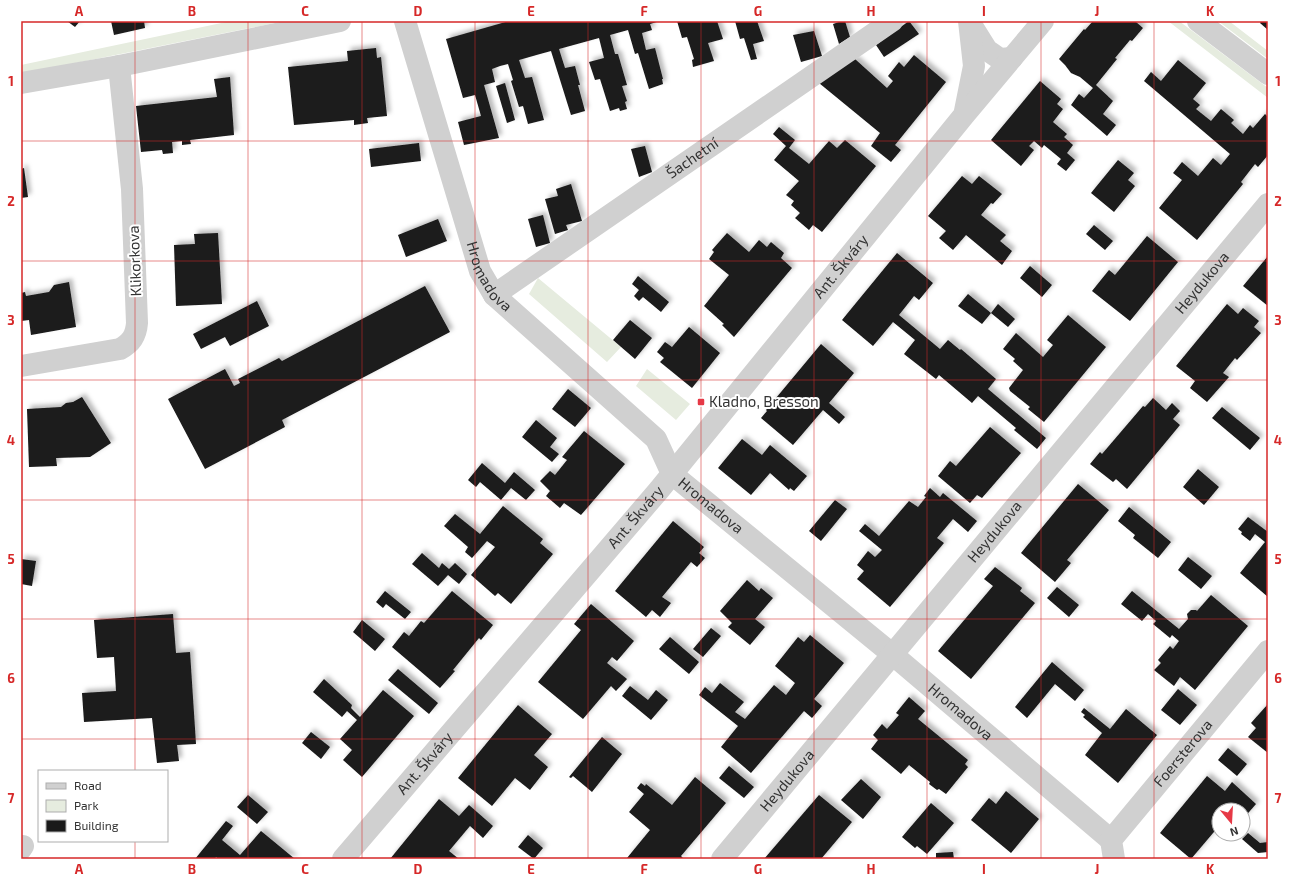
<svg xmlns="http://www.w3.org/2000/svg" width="1289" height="880" viewBox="0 0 1289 880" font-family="'Exo 2',sans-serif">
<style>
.green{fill:#e6ecdf}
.building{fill:#1a1a1a;filter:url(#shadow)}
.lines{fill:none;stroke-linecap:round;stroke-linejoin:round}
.minor{stroke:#d0d0d0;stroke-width:22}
.grid{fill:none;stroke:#d62828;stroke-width:1;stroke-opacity:0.55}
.poi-dot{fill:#e63946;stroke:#fff;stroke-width:1.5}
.labels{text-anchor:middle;stroke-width:4;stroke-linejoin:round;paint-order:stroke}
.street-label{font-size:15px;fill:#333;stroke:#fff}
.poi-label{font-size:15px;fill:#333;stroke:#fff;text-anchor:start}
.neatline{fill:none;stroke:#d62828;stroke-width:1.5}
.grid-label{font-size:13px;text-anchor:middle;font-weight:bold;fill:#d62828}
</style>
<defs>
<filter id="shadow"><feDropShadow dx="3.5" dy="-3.5" stdDeviation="2" flood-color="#0004"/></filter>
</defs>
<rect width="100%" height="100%" fill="#fff"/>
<path class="green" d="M231,21H285L21,74V65Z
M1168,21H1179L1268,88V98Z
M1218,21H1229L1268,51V59Z
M538,278L621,347L607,362L529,294Z
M647,369L690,404L676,420L636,386Z"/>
<path class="building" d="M67,21H80L75,27Z
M111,21H144L145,28L114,35Z
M509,21H660L650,24L652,30L642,33L646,50L655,48L663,79H662L663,84L649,89L638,53L635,54L628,30L610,35L615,54H618L627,85L622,86L627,101L625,102L627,109L620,111L619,108L610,111L600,79L595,80L589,62L604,58L599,38L559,49L565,68L575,66L580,85H578L585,111L571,115L551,51L540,54L519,60L525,78L532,77L544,120L528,124L523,106L519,107L511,81L513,80L508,64L500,66L492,69L495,82L484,85L499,138L464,145L458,122L481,116L475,95L463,98L446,39Z
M677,21H717L723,39L708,43L714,61L693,67L692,60L694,59L687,37L682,38Z
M735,21H757L764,41L753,44L757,59L751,60L744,38L740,39Z
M842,21H845L850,37L839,44L833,24Z
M909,21L919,34L884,57L876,45Z
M1093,21H1137L1136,22L1143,28L1132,41L1130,40L1115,58L1117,59L1096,85L1113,101L1103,114L1116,125L1107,136L1071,105L1079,94L1084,98L1093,88L1080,77L1071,73L1065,65L1059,59L1084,29L1085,30Z
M1261,21H1268V30L1260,23Z
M814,31L822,56L801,62L793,35Z
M376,48L377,58L381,57L387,116L367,118L368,123L354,125V120L294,125L288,67L348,61L347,51Z
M914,55L946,82L895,145L901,150L891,162L871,146L880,133L819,83L855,59L887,88L893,81L888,76L899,62L904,67Z
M1178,60L1206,83L1193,99L1200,105L1196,109L1211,121L1221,109L1234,120L1231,123L1243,134L1250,125L1253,128L1265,114L1268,117V155L1258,167L1255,164L1241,182L1243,184L1197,240L1159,208L1182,180L1173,173L1182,162L1198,176L1213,158L1221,165L1230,154L1144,81L1151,72L1161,81Z
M230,77L234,135L190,140L191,144L182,145V141L172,142L173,153L163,154L162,150L141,152L136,106L217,97L214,79Z
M1040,81L1061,99L1057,104L1063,109L1053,122L1067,134L1064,137L1073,145L1067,153L1075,160L1066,171L1057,164L1061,159L1044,145L1042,148L1034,141L1029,146L1034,150L1021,166L991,140Z
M505,83L515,120L507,123L496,86Z
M779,127L795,140L789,148L809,164L829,141L837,148L845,140L876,166L822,232L813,225L809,230L795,218L800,213L791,205L794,201L786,195L799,181L774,160L786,146L773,134Z
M419,143L421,161L371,167L369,149Z
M645,146L652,172L639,177L631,149Z
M1118,160L1134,173L1128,180L1135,186L1114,212L1091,193Z
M24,168L28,197L21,198V169Z
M962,176L972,184L979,176L1002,194L993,204L991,203L981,215L1006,235L1000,241L1012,251L1002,265L966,235L953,250L939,238L946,231L928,216Z
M571,184L582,221L566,225L568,230L555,234L545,199L558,196L556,189Z
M543,215L550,243L536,247L528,219Z
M438,219L447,241L406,257L398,235Z
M1094,225L1113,241L1105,250L1086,234Z
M218,233L222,304L176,306L174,245L195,244L194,234Z
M727,233L749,252L759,240L767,247L771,242L784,253L781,258L792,268L734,337L722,325L724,324L704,306L729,275L709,259L714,252L712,250Z
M1147,236L1178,262L1130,321L1092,291L1109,270L1115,275Z
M897,253L933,283L919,300L914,296L899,315L940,349L948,340L960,350L961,349L996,379L988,389L1046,438L1037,449L1014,430L1016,428L978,396L972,403L939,375L936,379L904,354L915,340L893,322L873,346L842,320Z
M1268,256V306L1243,286Z
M1030,266L1052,285L1042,297L1020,278Z
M638,276L669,302L661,312L643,297L639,301L634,296L639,290L632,284Z
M69,282L76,327L31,335L29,320L21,321V293L25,292L26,296L49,292L54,285Z
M425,286L450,332L282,420L285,427L205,469L168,399L225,369L234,386L240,383L238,379L279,358L282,361Z
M968,294L991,313L998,304L1015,319L1008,327L991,313L982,324L958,306Z
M257,301L269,326L230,346L225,337L201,349L193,334Z
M1227,304L1238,314L1243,308L1259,321L1254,327L1261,333L1237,360L1235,358L1223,373L1229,377L1207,402L1190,388L1195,381L1176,366Z
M1068,315L1106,347L1044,422L1028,409L1030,407L1010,391L1009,388L1023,370L1013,361L1015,359L1014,358L1003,349L1016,333L1043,357L1053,345L1047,340Z
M630,320L652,338L635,359L613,340Z
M689,327L720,353L692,388L660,362L664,358L657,352L665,342L672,347Z
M821,344L854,373L829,403L845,417L839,424L823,410L793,445L761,418L767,411L766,410Z
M568,389L591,408L575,427L552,409Z
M82,397L111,443L90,457L56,458L57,466L29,467L27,409L61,407L66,403L73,402Z
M1153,398L1166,410L1172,403L1180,411L1173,419L1180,425L1127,489L1116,479L1113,482L1090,464L1100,452L1102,454L1143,406L1145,407Z
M1222,407L1260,438L1250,450L1212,418Z
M536,420L557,438L550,447L559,454L552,462L522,437Z
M990,427L1021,453L982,498L977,495L970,503L938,476L950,461L956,466Z
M584,431L625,464L581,515L564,503L560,508L546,496L550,491L540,481L550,471L555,475L567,460L562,457Z
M742,439L762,455L770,445L807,476L794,491L790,488L789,490L770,473L751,495L718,468Z
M482,463L505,483L514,472L535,490L526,500L511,488L501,500L480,482L476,487L468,480Z
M1198,469L1219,487L1204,505L1183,487Z
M1078,484L1109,510L1067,560L1071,563L1055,582L1021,553Z
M930,488L940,497L943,493L977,521L968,532L953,519L937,538L944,543L890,607L857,579L864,571L857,565L868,551L875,557L882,550L859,531L865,524L879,536L909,501L918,507L926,497L924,496Z
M835,500L847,509L821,541L809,531Z
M503,506L543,539L540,543L553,554L511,604L498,593L495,596L471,575L495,547L487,541L472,558L465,552L468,547L444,526L455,514L480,534Z
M1129,507L1171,542L1158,558L1133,538L1135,535L1118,521Z
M1248,517L1268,532V597L1240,573L1265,542L1255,534L1250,541L1241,534L1242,532L1238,529Z
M673,521L704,547L699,553L705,558L697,567L691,562L662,597L671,603L660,617L652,610L646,617L615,591Z
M422,553L439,568L442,563L449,569L455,563L467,574L459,584L448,575L438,586L412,564Z
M1188,557L1212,576L1201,589L1178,570Z
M21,559L36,561L32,586L21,584Z
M995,567L1021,587L1022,588L1020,591L1035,603L971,679L938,651L993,586L984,579Z
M747,580L759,591L761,588L773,598L755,619L765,627L750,645L728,627L732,623L720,611Z
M1057,587L1079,605L1069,617L1047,598Z
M385,591L411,612L405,619L386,604L383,608L376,602Z
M452,591L493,625L481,640L479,638L453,670L455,671L440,688L392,647L404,632L409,636L421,621L424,623Z
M1132,591L1179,629L1188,619L1187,614L1191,610H1196L1197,611L1211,595L1248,626L1195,690L1180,677L1174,686L1154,670L1161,663L1158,660L1170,646L1173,649L1179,641L1172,635L1170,638L1153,624L1156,621L1148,614L1142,621L1121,604Z
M591,604L634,641L617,661L612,657L607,663L627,679L616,691L611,686L583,719L538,682L581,630L574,624Z
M173,614L176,653L190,652L196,744L177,745L179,761L157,763L152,718L84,722L82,693L116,691L114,657L97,658L94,620Z
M362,620L385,639L375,651L353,632Z
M711,628L721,636L703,657L693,649Z
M810,635L844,663L814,699L822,706L812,718L804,711L751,773L721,747L738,726L699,695L705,687L712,693L720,683L744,702L735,712L745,719L774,685L786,695L795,683L775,666L798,637L804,642Z
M670,637L699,662L689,674L659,649Z
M1052,662L1084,690L1075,701L1055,684L1027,718L1015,707Z
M398,669L438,703L429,714L388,680Z
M324,679L352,705L351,708L360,717L383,690L414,716L362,777L343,760L352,750L340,739L357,720L347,711L342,717L313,692Z
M630,686L648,700L656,690L668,700L651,720L622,696Z
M1178,689L1197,705L1180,725L1161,710Z
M909,697L925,711L918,719L968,760L965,764L968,767L946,794L939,789L937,790L929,784L930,782L909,765L901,774L871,749L878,740L873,735L882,724L887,729L899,715L896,713Z
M1268,704V753L1248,737L1256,728L1251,723Z
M518,705L552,734L534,755L548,767L530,790L515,778L492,806L458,778Z
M1084,708L1110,729L1126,709L1157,735L1118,783L1085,755L1102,733L1083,717L1085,715L1081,712Z
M311,732L330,747L321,759L302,743Z
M602,737L622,754L592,792L573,776L571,778L569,777Z
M1228,748L1247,764L1237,776L1218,760Z
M729,766L754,787L744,798L719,778Z
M1207,776L1225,791L1232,782L1256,804L1243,819V810H1219V826L1191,859L1160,833Z
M695,777L726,803L681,856L684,859L627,858L650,830L629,812L644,794L637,788L641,783L645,786L646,784L672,805Z
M861,779L881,797L863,819L841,800Z
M1006,791L1039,819L1011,853L971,820L989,798L996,804Z
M248,795L268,812L257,824L237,807Z
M819,795L852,822L837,840L821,859H764Z
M439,799L459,816L469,805L493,826L483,838L470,826L449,851L459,859H390Z
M931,803L954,823L927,854L917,846L915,848L902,837Z
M226,821L233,826L222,840L240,855L261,831L295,859H218L216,857L215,859H195Z
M1248,833L1260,843L1268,842V852L1258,853L1242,839Z
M528,835L543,848L534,859L518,847Z
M953,852L954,859H936V853Z"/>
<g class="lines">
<g class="minor">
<path id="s1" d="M405,21L480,271L494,295L656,439L672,474L892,654L1111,840"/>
<path d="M1198,21L1268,74"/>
<path d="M972,26L987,50L1000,59L1012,58"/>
<path d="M21,83L119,66L340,21"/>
<path d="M965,111L974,66L969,21"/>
<path id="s2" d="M494,295L892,21"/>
<path d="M21,366L120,349C131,343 136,336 137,323L132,189L119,66"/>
<path d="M21,849L23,846"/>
<path id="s3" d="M343,859L659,490L965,114L1043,21"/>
<path id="s4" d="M722,859L1268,204"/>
<path id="s5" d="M1114,859L1111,840L1268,651"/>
</g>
</g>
<path class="grid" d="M135,21V771M248,21V859M362,21V859M475,21V859M588,21V859M701,21V859M814,21V859M927,21V859M1041,21V859M1154,21V859M21,141H1268M21,261H1268M21,380H1268M21,500H1268M21,619H1268M21,739H1268M135,841V859"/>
<rect class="poi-dot" x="697" y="398" width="8" height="8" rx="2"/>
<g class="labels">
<g class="street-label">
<text dy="5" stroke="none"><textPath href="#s2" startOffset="241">Šachetní</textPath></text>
<text transform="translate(135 261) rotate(-92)" y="5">Klikorkova</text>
<text dy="5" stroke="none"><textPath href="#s3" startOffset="774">Ant. Škváry</textPath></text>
<text dy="5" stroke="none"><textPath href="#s1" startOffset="270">Hromadova</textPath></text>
<text dy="5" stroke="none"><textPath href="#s4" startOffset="750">Heydukova</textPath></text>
<text dy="5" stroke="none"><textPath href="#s1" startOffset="594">Hromadova</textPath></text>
<text dy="5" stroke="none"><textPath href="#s3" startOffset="450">Ant. Škváry</textPath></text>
<text dy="5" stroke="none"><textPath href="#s4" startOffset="426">Heydukova</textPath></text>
<text dy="5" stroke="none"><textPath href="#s1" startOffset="918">Hromadova</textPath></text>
<text dy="5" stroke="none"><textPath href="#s5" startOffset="132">Foersterova</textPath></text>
<text dy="5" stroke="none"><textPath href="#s3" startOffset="126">Ant. Škváry</textPath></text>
<text dy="5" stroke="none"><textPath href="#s4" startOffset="102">Heydukova</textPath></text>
</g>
<g class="poi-label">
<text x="709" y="407">Kladno, Bresson</text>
</g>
</g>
<rect width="1289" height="880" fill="none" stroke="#ffffff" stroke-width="44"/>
<rect x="38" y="770" width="130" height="72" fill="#ffffff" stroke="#adadad"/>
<rect x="46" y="783" width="20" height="6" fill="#d0d0d0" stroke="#adadad"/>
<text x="74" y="790" font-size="12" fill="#333333">Road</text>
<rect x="46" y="800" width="20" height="12" fill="#e6ecdf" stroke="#adadad"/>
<text x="74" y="810" font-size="12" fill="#333333">Park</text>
<rect x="46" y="820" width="20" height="12" fill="#1a1a1a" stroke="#adadad"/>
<text x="74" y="830" font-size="12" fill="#333333">Building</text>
<g transform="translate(1231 822) rotate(162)"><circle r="19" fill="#ffffff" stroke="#adadad"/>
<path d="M0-3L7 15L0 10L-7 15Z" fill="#e63946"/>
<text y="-6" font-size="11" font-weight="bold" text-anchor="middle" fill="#333333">N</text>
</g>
<rect x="22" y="22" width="1245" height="836" class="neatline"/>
<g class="grid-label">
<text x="79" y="16">A</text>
<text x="192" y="16">B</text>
<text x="305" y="16">C</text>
<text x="418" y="16">D</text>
<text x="531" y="16">E</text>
<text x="644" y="16">F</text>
<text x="758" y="16">G</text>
<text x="871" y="16">H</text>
<text x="984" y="16">I</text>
<text x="1097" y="16">J</text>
<text x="1210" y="16">K</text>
<text x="11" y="86">1</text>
<text x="1278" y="86">1</text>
<text x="11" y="206">2</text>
<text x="1278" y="206">2</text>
<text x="11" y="325">3</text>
<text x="1278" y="325">3</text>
<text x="11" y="445">4</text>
<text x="1278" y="445">4</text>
<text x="11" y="564">5</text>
<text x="1278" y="564">5</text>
<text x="11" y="683">6</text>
<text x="1278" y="683">6</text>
<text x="11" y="803">7</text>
<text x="1278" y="803">7</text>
<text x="79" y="874">A</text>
<text x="192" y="874">B</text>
<text x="305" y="874">C</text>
<text x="418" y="874">D</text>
<text x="531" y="874">E</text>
<text x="644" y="874">F</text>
<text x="758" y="874">G</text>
<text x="871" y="874">H</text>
<text x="984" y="874">I</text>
<text x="1097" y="874">J</text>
<text x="1210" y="874">K</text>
</g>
</svg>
